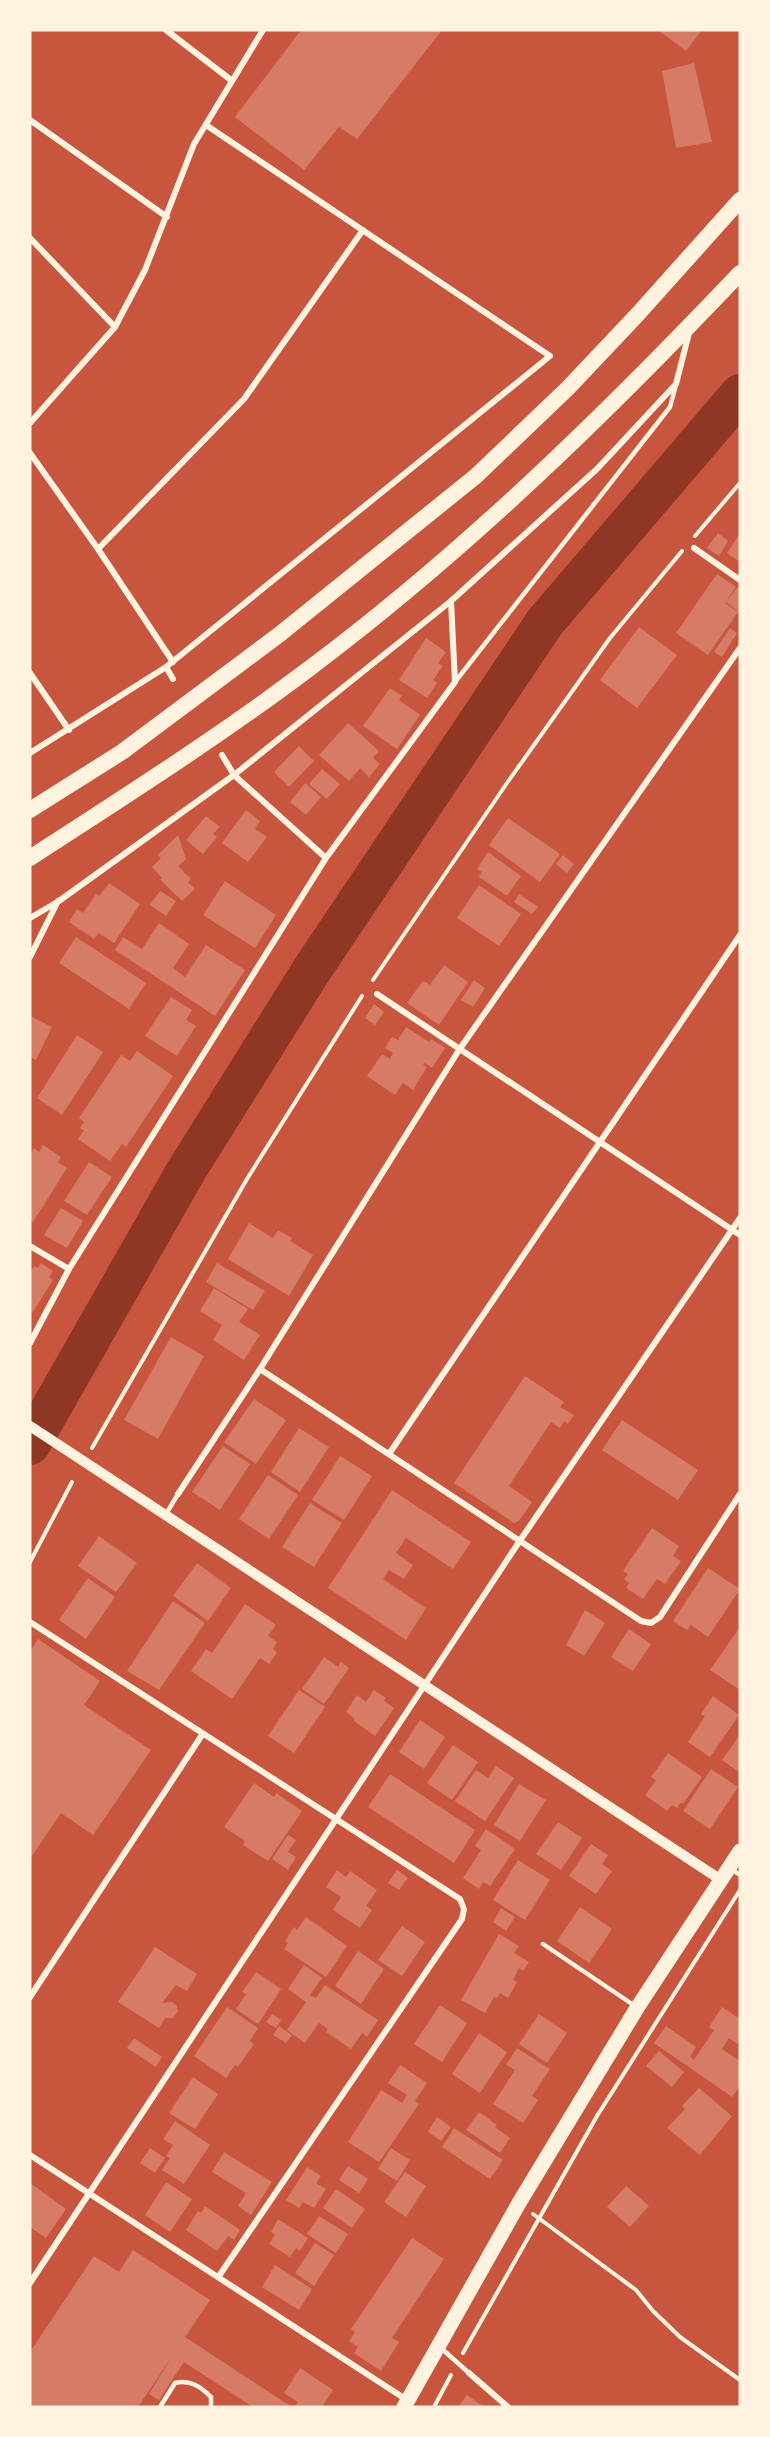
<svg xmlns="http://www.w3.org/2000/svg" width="770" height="2437" viewBox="0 0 770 2437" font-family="'IBM Plex Sans',sans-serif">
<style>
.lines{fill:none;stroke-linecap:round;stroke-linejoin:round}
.river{stroke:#8f3625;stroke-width:40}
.building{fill:#d67c66}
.path{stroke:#fff3e0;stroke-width:4}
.service{stroke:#fff3e0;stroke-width:4.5}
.minor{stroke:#fff3e0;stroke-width:6}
.tertiary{stroke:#fff3e0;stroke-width:10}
.primary{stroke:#fff3e0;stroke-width:15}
.trunk{stroke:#fff3e0;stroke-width:16}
</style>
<rect width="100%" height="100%" fill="#c8553d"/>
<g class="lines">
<path class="river" d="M30,1445L186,1171L311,971L545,622L740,394"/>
</g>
<path class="building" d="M301,30H442L357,139L339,127L304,170L235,117Z
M658,30H702L686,51Z
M694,63L712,142L676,148L662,71Z
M718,533L728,541L719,556L707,548Z
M740,533V562L727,553Z
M717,574L736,587L725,603L738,612L708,655L676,633Z
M740,584V613L726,602Z
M639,627L677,655L637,708L600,680Z
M730,628L737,633L722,657L714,652Z
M426,638L446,652L438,663L443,666L433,680L437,683L427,698L399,680Z
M390,688L402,696L399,700L420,715L397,749L363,726Z
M348,723L379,751L373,758L380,764L369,777L360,768L349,781L319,755Z
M299,746L314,761L289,787L274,772Z
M322,769L340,784L327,799L309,784Z
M305,783L321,797L306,815L290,802Z
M246,810L260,821L255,829L267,837L248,862L222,843Z
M206,816L220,827L213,834L217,837L203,854L186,840Z
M508,818L560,854L540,882L489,845Z
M178,835L186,859L178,866L191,879L188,882L195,889L182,901L160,879L162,878L152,867L161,858L158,855Z
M488,852L521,876L507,896L479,877L482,872L477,869Z
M563,855L574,864L567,873L556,864Z
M225,881L276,915L255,948L203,915Z
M109,883L140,904L114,943L99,933L94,939L69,922L77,909L83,913L96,894L99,896Z
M479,885L521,914L499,946L457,918Z
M160,891L176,901L166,916L150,905Z
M519,894L538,907L532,914L514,902Z
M159,923L189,944L173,968L185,977L206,945L245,970L215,1016L115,950L123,937L142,949Z
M76,937L146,983L129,1009L59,963Z
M444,965L468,982L439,1025L407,1003L423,981L430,985Z
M474,980L485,988L473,1007L461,1000Z
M171,997L192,1010L186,1020L196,1026L177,1056L145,1036Z
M374,1004L384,1012L375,1025L365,1018Z
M30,1016L52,1027L36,1060L30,1057Z
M406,1027L429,1042L431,1039L445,1048L432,1068L425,1063L423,1065L427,1067L413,1090L403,1083L395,1095L367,1076L382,1054L390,1059L393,1053L385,1048L392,1037L398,1040Z
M77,1035L103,1052L62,1115L37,1098Z
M137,1051L173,1076L126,1147L122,1144L110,1161L78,1139L84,1131L80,1128L84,1122L79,1118L121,1055L130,1061Z
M43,1145L61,1157L58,1162L67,1168L33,1222L30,1220V1155L34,1148L39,1152Z
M89,1162L112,1177L87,1215L64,1201Z
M61,1208L83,1221L67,1248L44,1235Z
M249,1223L273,1238L278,1230L292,1238L290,1241L313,1255L289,1296L228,1259Z
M41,1263L53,1271L49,1277L53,1280L33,1312L30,1310V1273L34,1266L38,1268Z
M217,1263L265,1291L253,1310L206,1282Z
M214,1288L248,1309L239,1322L260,1335L244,1360L213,1340L222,1325L200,1311Z
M171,1337L204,1356L158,1439L124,1420Z
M525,1376L564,1402L560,1407L574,1415L568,1424L564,1421L560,1428L551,1422L509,1486L532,1502L519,1521L514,1523L454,1483Z
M254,1399L286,1420L256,1464L224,1442Z
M622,1420L698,1470L678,1500L602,1450Z
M299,1428L329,1447L300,1492L271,1472Z
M223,1446L250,1464L220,1510L192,1492Z
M340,1456L372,1476L344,1520L312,1500Z
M268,1475L298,1495L269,1539L239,1519Z
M392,1490L471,1542L453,1569L406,1538L396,1553L413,1565L404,1579L389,1570L383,1579L426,1608L406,1640L328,1588Z
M310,1503L342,1523L314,1567L282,1547Z
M652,1528L679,1546L673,1556L681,1561L665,1584L657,1579L643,1599L626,1588L629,1583L624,1579L628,1574L623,1571Z
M99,1536L137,1563L116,1592L78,1566Z
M197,1563L231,1588L208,1621L173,1596Z
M708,1568L740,1589L708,1637L691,1625L687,1630L673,1621Z
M88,1578L115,1597L86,1639L59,1620Z
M173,1601L205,1623L159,1690L127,1671Z
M245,1604L276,1625L268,1636L277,1642L273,1649L277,1652L269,1664L260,1658L232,1699L191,1671L206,1649L212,1653Z
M585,1610L605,1623L584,1656L566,1645Z
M740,1627V1690L710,1670Z
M629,1629L651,1644L633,1671L611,1657Z
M38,1639L100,1681L84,1705L151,1750L93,1835L61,1813L30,1859V1652Z
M324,1657L338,1667L341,1662L349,1668L324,1704L302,1689Z
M299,1690L325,1707L294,1753L268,1736Z
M374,1690L386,1698L384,1701L394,1708L375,1736L354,1721L355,1719L346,1712L357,1695L366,1702Z
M713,1696L739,1715L710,1757L688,1742L705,1716L701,1714Z
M420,1720L445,1737L424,1769L399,1752Z
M740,1735V1773L722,1760Z
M453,1745L478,1762L452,1800L427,1783Z
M668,1753L702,1777L683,1804L681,1802L677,1808L672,1805L667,1811L645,1795L656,1780L651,1777Z
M496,1766L514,1778L485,1821L455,1801L476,1770L488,1778Z
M711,1769L738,1787L710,1829L683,1811Z
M390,1774L475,1830L454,1863L368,1807Z
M254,1783L274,1797L276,1793L302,1811L268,1861L243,1845L245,1841L224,1827Z
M519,1784L546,1800L520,1841L494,1825Z
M558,1822L582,1838L561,1870L536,1854Z
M486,1829L515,1849L490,1886L483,1882L479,1889L463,1878L481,1850L475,1846Z
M288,1835L296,1840L288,1852L296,1857L288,1870L272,1859Z
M591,1844L608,1855L602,1864L612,1871L596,1894L569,1876Z
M518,1860L550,1880L525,1920L493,1900Z
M337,1870L346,1877L350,1871L377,1890L366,1906L372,1910L360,1928L333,1910L341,1897L326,1887Z
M397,1870L408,1878L399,1890L388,1883Z
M580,1907L612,1929L589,1963L557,1941Z
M501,1908L515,1917L506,1931L493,1922Z
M306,1917L347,1946L326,1977L284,1949L288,1943L285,1941L294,1927L297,1930Z
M402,1926L425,1942L402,1976L378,1960Z
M499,1934L519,1946L514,1953L529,1962L523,1971L519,1968L513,1980L517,1982L508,1998L500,1993L497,1998L494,1997L485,2013L461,2000Z
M155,1947L197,1974L187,1991L176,1985L162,2003L172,2002L177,2006L178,2011L173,2018H165L159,2028L118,2002Z
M358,1951L384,1969L361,2004L335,1986Z
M304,1965L322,1978L310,1995L316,1998L325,1985L378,2020L367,2037L362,2033L351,2049L326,2032L328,2029L319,2023L305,2043L287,2030L306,2002L288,1989Z
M256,1972L281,1989L258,2024L236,2009L246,1994L242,1992Z
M440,2005L467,2023L442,2062L414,2044Z
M227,2007L258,2028L250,2041L254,2044L238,2067L235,2065L226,2078L194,2056Z
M722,2007L740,2019V2040L737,2044L729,2038L722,2049L740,2061V2086L732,2097L654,2043L666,2026L696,2047L690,2057L694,2060L714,2030L709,2027Z
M272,2014L281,2020L276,2028L266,2022Z
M539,2014L567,2033L547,2063L519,2044Z
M279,2026L292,2035L286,2043L273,2035Z
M479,2033L507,2052L480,2093L452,2074Z
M134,2038L162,2057L156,2067L127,2048Z
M517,2048L550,2069L532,2096L538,2100L523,2123L493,2104L515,2070L506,2065Z
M659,2051L684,2072L672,2087L646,2066Z
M400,2065L427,2083L415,2101L419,2104L379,2162L348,2142L381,2090L402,2103L407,2095L388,2083Z
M193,2077L218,2094L195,2129L169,2113Z
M699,2088L732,2116L700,2155L667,2128L685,2109L682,2106Z
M479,2112L497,2125L495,2127L510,2138L500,2153L466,2130Z
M437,2117L451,2127L441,2141L428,2132Z
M175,2121L210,2145L184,2184L162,2170L170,2158L166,2156L173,2145L163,2139Z
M454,2128L503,2160L490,2179L442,2147Z
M150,2148L165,2158L155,2173L140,2163Z
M391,2148L410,2160L397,2181L378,2169Z
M224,2152L272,2182L251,2215L238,2206L246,2193L212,2172Z
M348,2166L368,2179L359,2193L339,2180Z
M307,2167L321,2176L316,2183L326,2189L314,2208L303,2202L299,2208L286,2200Z
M405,2172L426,2186L406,2217L384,2202Z
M166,2182L192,2199L170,2232L145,2215Z
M30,2183L66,2209L46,2238L30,2227Z
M626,2186L649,2206L630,2227L607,2207Z
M336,2189L365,2209L352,2228L323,2208Z
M205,2206L240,2230L234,2240L228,2236L217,2251L186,2230L198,2211L201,2213Z
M319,2216L348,2234L336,2253L307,2234Z
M278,2219L308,2238L300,2251L296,2248L290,2257L269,2244L275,2235L271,2232Z
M412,2238L444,2259L392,2338L399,2342L381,2371L354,2353L358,2347L349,2341L355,2332L351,2329Z
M315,2243L334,2255L314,2286L295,2273Z
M133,2250L210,2300L185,2337L292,2407H253L184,2362L159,2400L149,2394L173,2355L138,2407H30V2352L94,2256L119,2272Z
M275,2265L312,2289L299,2310L262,2287Z
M300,2368L333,2390L322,2407H294L298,2402L284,2393Z
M467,2395L484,2407H458Z"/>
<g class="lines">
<path class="path" d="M695,536L740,483
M373,980L507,783L610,638L682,551
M92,1448L247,1179L362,996
M30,1562L72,1482
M533,2214L636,2290L653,2311L680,2337L740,2380
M463,2353L597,2116L740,1890
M434,2407L451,2375"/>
<path class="service" d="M455,682L670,407L676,385
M166,1514L178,1494
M731,1869L740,1875
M543,1944L635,2006
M441,2348L469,2373
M160,2407L175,2383C190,2379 201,2387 211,2397V2407"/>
<path class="minor" d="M166,30L231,80
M30,120L167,217
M30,238L115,327
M30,423L115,327L145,270L194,144L263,30
M30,453L98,549L173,662
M694,548L740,580
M98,549L244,399L363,230
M166,667L173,679
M30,673L69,730
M30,753L166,667L550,356L206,125
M222,755L234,775L326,858
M30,918L59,901L234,775L451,601L597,469L676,384L689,333
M30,957L58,901
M377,994L740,1235
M30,1246L69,1269
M30,1343L69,1269L326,858L455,682L451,601
M260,1369L641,1621L651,1623L660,1617L740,1494
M389,1454L740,935
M178,1494L260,1369L459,1050L740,648
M30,1622L460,1899L464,1909L462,1919L219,2276
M30,1997L202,1735
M30,2155L407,2400
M30,2283L519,1542L740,1218
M469,2373L508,2407"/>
<path class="tertiary" d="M30,1426L721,1880"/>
<path class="primary" d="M404,2407L519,2203L637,2008L740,1851"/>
<path class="trunk" d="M30,810L122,752L280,634L476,476L568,388L637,315L740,200
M30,858C124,797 220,736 310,668C466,551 606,414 740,273"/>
</g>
<rect width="770" height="2437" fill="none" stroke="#fff3e0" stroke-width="63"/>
</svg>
